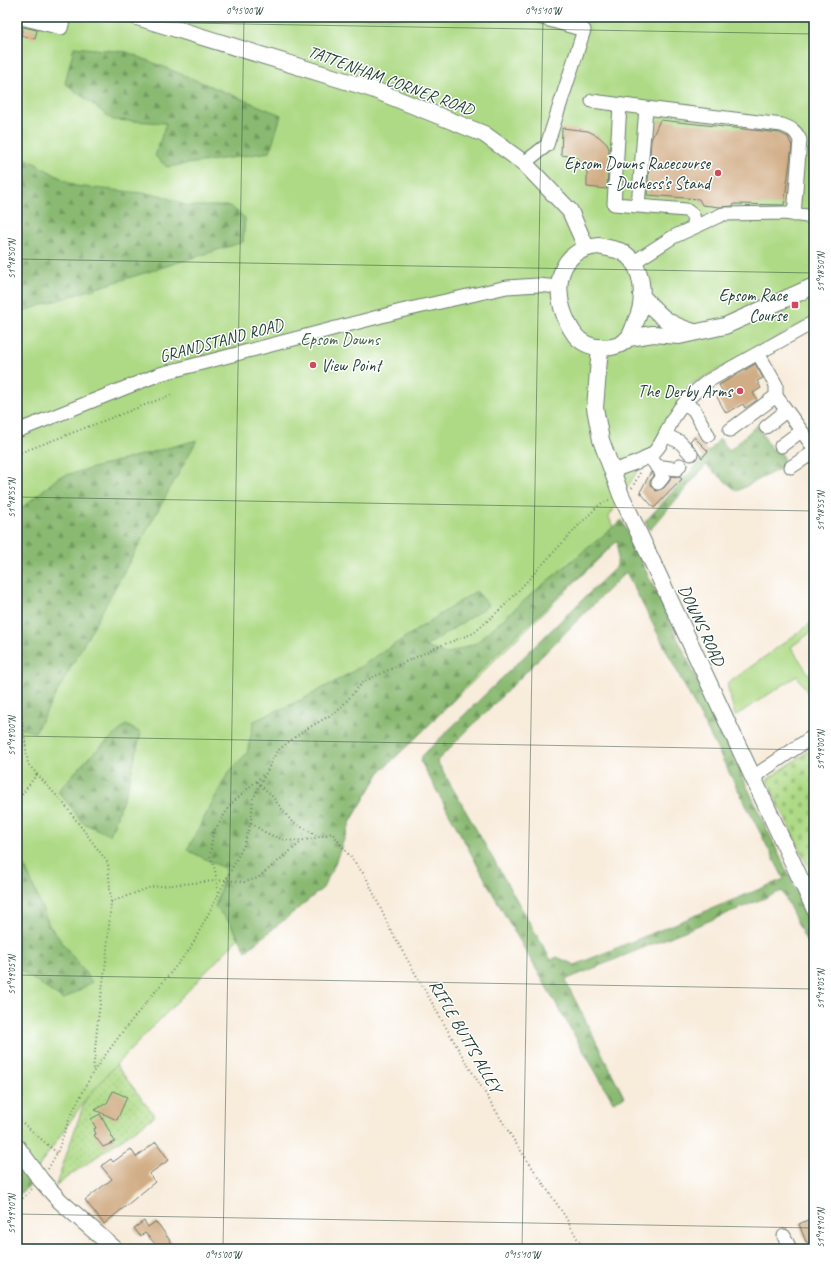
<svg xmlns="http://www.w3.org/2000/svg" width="831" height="1266" viewBox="0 0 831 1266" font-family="Caveat,sans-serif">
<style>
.grass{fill:#aeda85;stroke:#668c5c}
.forest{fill:url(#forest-firs);stroke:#547c53;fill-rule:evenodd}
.cemetery{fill:url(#cemetery-stones);stroke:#668c5c}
.garden{fill:url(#garden-dots);stroke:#668c5c}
.building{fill:#d1ad86}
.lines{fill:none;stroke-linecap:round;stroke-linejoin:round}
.minor-casing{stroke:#6b7a6e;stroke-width:15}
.major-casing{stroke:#6b7a6e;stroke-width:18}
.path{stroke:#6b7a6e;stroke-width:2;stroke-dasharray:1 3;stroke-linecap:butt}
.minor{stroke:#fff;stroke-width:13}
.major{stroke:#fff;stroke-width:16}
.ticks{fill:none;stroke:#1f3d34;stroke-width:1;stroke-opacity:0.45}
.poi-dot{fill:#d1495b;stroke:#fff;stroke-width:1.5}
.labels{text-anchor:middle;stroke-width:3;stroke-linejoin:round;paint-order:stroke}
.street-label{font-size:17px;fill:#1f3d34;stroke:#fff}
.poi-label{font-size:17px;fill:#1f3d34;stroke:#fff;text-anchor:end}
.park-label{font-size:17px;fill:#436448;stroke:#fff}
.neatline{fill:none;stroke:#1f3d34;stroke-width:1.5}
.ticks-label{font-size:10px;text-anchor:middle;fill:#1f3d34}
</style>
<defs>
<pattern id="forest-firs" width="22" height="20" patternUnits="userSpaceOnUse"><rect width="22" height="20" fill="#8aba72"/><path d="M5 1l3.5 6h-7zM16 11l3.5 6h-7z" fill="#70985e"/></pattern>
<pattern id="cemetery-stones" width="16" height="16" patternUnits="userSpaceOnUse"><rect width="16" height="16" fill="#aeda85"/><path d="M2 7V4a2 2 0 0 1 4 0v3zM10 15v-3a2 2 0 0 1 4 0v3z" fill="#95bc73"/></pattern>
<pattern id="garden-dots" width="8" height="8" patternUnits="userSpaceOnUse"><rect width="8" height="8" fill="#aeda85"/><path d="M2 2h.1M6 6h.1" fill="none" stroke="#95bc73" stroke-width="1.8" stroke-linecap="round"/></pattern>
</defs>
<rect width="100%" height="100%" fill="#fff"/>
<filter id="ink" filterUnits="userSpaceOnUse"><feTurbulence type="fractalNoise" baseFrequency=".025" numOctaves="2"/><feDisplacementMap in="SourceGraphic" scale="8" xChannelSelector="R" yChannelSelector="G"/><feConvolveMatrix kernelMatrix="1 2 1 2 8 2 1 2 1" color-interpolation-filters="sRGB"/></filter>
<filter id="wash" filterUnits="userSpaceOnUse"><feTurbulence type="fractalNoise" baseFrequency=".012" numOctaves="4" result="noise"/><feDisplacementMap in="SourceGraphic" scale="16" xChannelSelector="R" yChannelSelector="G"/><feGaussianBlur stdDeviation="0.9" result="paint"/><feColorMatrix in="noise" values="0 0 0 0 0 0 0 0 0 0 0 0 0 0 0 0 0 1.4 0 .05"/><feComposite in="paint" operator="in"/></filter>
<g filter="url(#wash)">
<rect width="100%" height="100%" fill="#f8ecdb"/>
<path class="grass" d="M17,17H814V319L805,322L690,385L609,517L618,540L380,772L350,823L116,1065L85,1100L17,1198Z
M814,621V630L791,647L814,682V702L797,676L735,716L727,684Z"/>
<path class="forest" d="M74,47L127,52L281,115L270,152L167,167L155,156L166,123L113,120L65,83Z
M17,156L29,160L75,186L160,195L188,206H230L245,218L243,242L17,313Z
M757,425L772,450L777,448L783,456V467L737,491L706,465L650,530L645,522L720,439L729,451Z
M197,440L35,732L17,728V512L59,477Z
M622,520L814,929V957L782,891L565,980L624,1097L613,1102L502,910L421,762L422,756L617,566L618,540L489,661L426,728L380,772L352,818L334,866L323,888L246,951L230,923L215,907L226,869L187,850L228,773L247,753L254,721L303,699L352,672L476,591L489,605L425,647L447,654L476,643L535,591ZM626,572L784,879L575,965L557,957L551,960L437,761Z
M126,725L141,733L128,786L110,835L83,823L58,791L90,756Z
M17,847L49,925L92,982L63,1000L17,968Z
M17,1158L33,1183L17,1196Z"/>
<path class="cemetery" d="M814,747V879L767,780Z"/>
<path class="garden" d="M116,1065L155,1116L56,1185L85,1100Z"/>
<g id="blocks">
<path class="building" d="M23,27L37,30L35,39L21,35Z
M660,120L780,133L788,137L792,146L784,205L734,204L733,206L720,207L702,205L699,199L647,195L651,140Z
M562,128L588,131L598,136L607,144L609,149L607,189L587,187V168L576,157L561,155Z
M755,364L763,378L757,381L761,388L753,393L757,400L745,408L743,404L726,413L717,397L724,393L719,385Z
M694,437L708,451L702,458L690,441Z
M651,472L654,476L650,481V485L656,491L664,488L669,482L671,476L679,477L682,479L654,508L640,492Z
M113,1091L127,1097L117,1120L95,1110L107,1103Z
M100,1114L115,1142L103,1147L94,1135L96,1134L94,1129L96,1128L91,1119Z
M156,1142L169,1160L149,1174L155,1182L104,1224L85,1200L112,1179L101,1166L111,1159L113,1162L131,1149L136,1157Z
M812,1218L814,1223V1249H812L808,1242H806L799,1224Z
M144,1221L148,1227L155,1222L159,1225L173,1245L168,1249H160L145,1233L140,1236L134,1228Z"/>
</g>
</g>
<g filter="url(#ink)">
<use href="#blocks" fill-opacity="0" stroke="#6b7a6e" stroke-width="1"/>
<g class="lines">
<g class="minor-casing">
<path id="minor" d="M25,17V19L61,28L64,17
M592,101L646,108
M620,105L614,204L686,210L693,215L695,227
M524,163L547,145L584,30L539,17
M638,206L646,108L782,125C791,128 796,131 800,140L794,215
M634,262L673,237L723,214L784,213L814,217
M758,353L776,385V396L814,448
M685,403L694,410L708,435
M766,427L786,411
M730,430L776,396
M17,431L160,374L401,311L507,287L538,285L558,287
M665,435L680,442L691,454
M781,446L801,431
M648,456L659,468L663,477L658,483
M656,466L677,469L680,465
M791,467L814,452
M612,471C625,466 641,463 652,454C663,445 667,429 674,417C683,402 695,391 708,381L814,322
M753,777L812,737
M784,1236L790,1249"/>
</g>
<g class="major-casing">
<path id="major" d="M137,17L372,89L484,134L524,163L570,211L586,247
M599,246C606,248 616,249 622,252C644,264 646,300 636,321C634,326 632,333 629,337C617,353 586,350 575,335C552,303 550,250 599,246Z
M641,295C660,316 666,324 694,332
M629,338L653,334L679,336L725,326L814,286
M600,347L595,408L601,440L621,495L814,908
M17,1147L41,1180L60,1201L115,1249"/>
</g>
<path class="path" d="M17,454L171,395
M632,488L640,473
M17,682L28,764L64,804L108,863L111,902L106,961L98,1019L93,1071
M257,782L271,795L292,822L320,837
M17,801L37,774
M251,823C281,845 299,844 332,833L366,877L391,931L463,1057L515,1142L565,1216L583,1249
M218,892L215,870L210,855L213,833L231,804L263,775
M111,902L151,887L225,880L244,882L258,878L301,842
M17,1118L57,1153
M48,1169L57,1153L70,1117L93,1072L123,1031L190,949L244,845L251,822L253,799L277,751L303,731L338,711L363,682L437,647L474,633L505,605L578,526L600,504L609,500
M17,1204L33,1188"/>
<use href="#minor" class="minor"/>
<use href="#major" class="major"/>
</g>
</g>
<path class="ticks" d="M17,20L814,34M17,259L814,273M17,497L814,511M17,736L814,750M17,975L814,989M17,1214L814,1228M223,1249L244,17M522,1249L543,17"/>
<g class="poi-dot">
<circle cx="718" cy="173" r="4"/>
<rect x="791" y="301" width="8" height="8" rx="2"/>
<circle cx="313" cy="365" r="4"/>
<circle cx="740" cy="391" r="4"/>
</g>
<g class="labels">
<g class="street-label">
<text transform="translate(391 80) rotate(20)" y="6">TATTENHAM CORNER ROAD</text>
<text transform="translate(221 340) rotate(-15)" y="6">GRANDSTAND ROAD</text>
<text transform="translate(702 625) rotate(65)" y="6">DOWNS ROAD</text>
<text transform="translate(466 1036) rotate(60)" y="6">RIFLE BUTTS ALLEY</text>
</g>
<g class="poi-label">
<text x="710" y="169">Epsom Downs Racecourse<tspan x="710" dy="20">- Duchess’s Stand</tspan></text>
<text x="787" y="301">Epsom Race<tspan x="787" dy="20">Course</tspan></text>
<text x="321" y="371" text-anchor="start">View Point</text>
<text x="732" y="397">The Derby Arms</text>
</g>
<g class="park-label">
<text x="340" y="345">Epsom Downs</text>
</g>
</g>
<rect width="831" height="1266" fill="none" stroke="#fff" stroke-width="44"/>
<rect x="22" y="22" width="787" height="1222" class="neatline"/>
<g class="ticks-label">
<text x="244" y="14">0°15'00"W</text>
<text x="543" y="14">0°15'10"W</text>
<text transform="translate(11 259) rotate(-90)" y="4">51°18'50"N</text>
<text transform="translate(820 272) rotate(-90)" y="4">51°18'50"N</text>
<text transform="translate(11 498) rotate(-90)" y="4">51°18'55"N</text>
<text transform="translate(820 511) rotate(-90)" y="4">51°18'55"N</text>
<text transform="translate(11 736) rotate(-90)" y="4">51°19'00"N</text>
<text transform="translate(820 750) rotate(-90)" y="4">51°19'00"N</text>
<text transform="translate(11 975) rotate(-90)" y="4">51°19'05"N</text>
<text transform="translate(820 989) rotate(-90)" y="4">51°19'05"N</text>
<text transform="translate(11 1214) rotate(-90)" y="4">51°19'10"N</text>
<text transform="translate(820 1228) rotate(-90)" y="4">51°19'10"N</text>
<text x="223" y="1258">0°15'00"W</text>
<text x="522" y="1258">0°15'10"W</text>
</g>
</svg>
